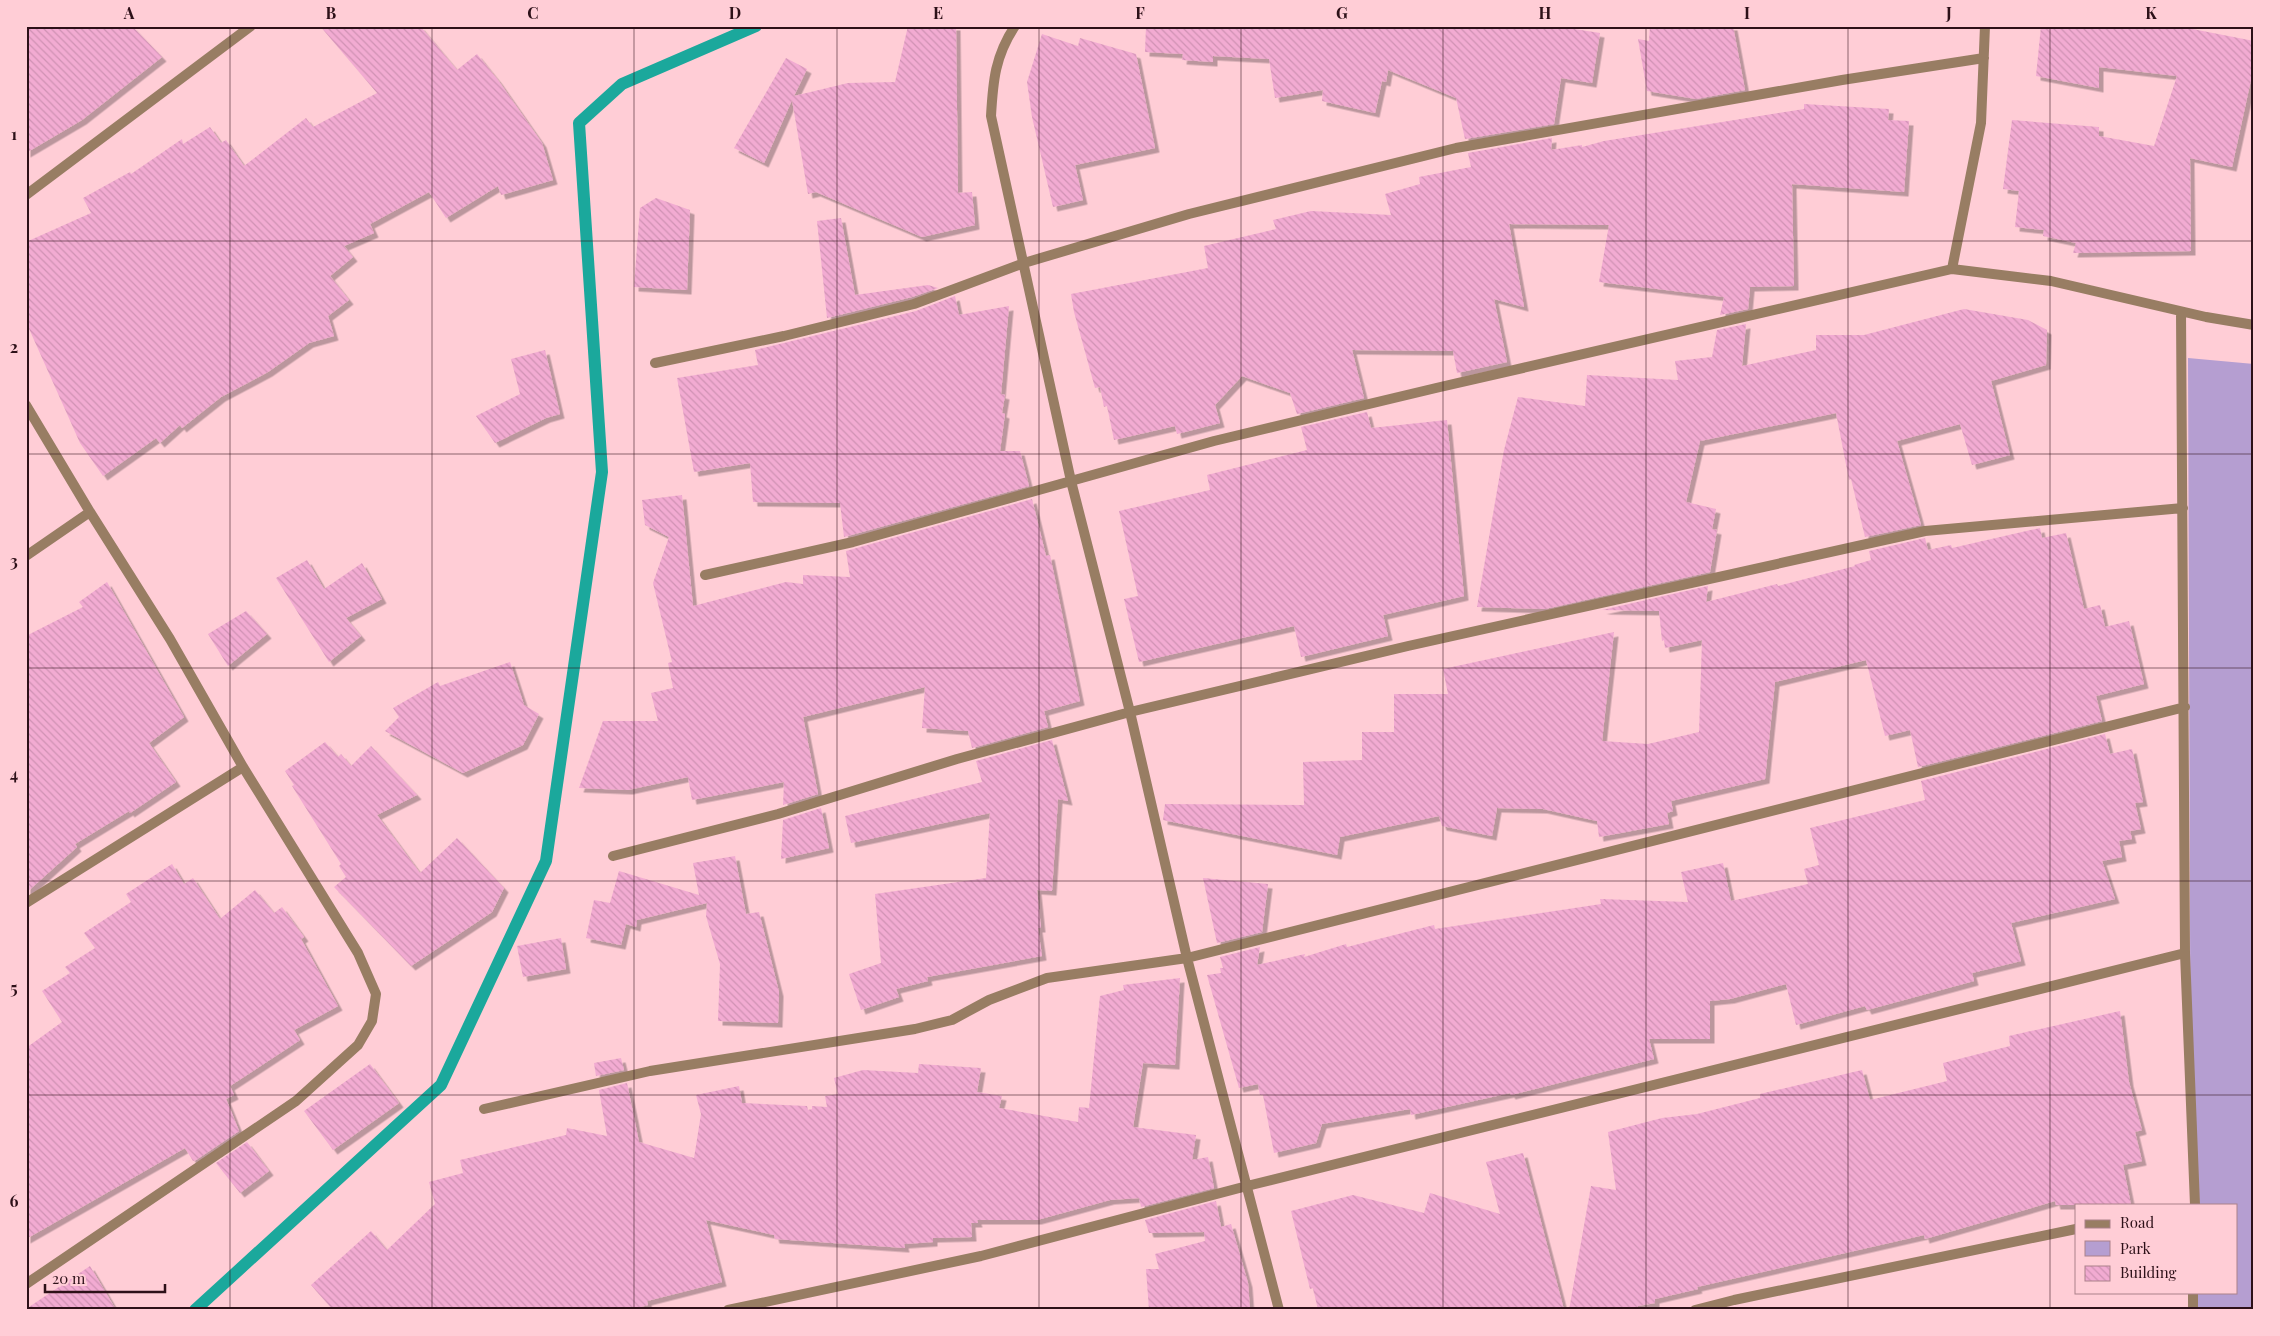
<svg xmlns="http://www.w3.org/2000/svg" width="2280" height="1336" viewBox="0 0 2280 1336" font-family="'Playfair Display',serif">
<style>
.green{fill:#b59ed1}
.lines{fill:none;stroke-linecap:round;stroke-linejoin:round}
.stream{stroke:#1ba89c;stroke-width:12}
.building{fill:url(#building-back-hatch);filter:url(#shadow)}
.street{stroke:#987d63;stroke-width:10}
.grid{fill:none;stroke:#2d1018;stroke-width:1;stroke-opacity:0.55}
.neatline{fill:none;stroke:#2d1018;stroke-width:2}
.grid-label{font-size:16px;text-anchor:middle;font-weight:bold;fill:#2d1018}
</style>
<defs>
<pattern id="building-back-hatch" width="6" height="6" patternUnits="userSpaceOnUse" patternTransform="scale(1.25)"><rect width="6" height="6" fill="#f2abd2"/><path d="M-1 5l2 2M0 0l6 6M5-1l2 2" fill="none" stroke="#d092b4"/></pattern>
<filter id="shadow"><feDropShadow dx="4.5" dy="4.5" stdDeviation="0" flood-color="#0004"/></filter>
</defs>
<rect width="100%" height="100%" fill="#ffcdd6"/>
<path class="green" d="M2188,358L2254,364V1310H2191V1292H2236V1205H2191Z"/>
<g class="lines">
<path class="stream" d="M195,1310L441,1085L546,861L602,472L579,123L622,84L756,26"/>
</g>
<path class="building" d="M26,26H132L162,57L82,120L26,153Z
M320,26H420L457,70L477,54L498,80L542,143L553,180L501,195L498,186L446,218L429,192L370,224L374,233L344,246L353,257L330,276L349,300L328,316L334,336L309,343L268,372L221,397L182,428L180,425L160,443L156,438L103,476L80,443L26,322V242L91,213L83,198L130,172L131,174L182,139L183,144L210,127L221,143L226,140L244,166L306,118L313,127L377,93Z
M908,26H956L958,193L972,192L975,225L922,237L816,192L808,194L792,100L764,163L734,148L786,58L807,69L794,96L848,83L895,82Z
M1146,26H1555L1600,33L1592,83L1561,78L1554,124L1465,139L1456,98L1388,70L1386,82L1382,81L1375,113L1322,101L1323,90L1275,98L1269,59L1213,56V62L1182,60L1183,54L1145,52Z
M1650,26H1733L1745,90L1696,99L1647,91L1638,39L1649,41Z
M2041,26H2177L2254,41V66L2232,167L2190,158L2191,251L2073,253L2076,243L2043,236L2044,230L2015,227L2019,191L2003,189L2012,120L2099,127V136L2154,146L2177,76L2099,67V88L2036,76Z
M1042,34L1078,46L1080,38L1136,54L1155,148L1075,165L1083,200L1053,207L1032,117L1027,82Z
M1804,104L1889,109L1888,120L1909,121L1904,192L1792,184L1794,286L1750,287L1748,309L1720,315L1724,297L1599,282L1609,225L1509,224L1524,307L1494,299L1507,362L1457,373L1453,351L1352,350L1364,398L1297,414L1290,393L1242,376L1215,405L1220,423L1177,434L1175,426L1114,440L1107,406L1104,407L1100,387L1095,388L1074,312L1071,294L1208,268L1204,246L1276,229L1273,220L1311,211L1391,215L1385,194L1420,184L1419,177L1471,167L1468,153L1552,138L1551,150L1582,145V147L1604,141L1804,109Z
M656,198L690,210L687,290L634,287L640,208Z
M841,218L855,295L928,285L938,288L912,297L827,318L817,221Z
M955,296L959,315L1009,306L1001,394L1005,395L1002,413L1005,414L1000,451H1020L1029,486L844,537L840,503L753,502L750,463L694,472L677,378L758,365L755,350L916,311Z
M1964,309L2028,320L2047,330L2046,365L1991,381L2010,455L1972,465L1960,424L1897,441L1921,525L1865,537L1851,479L1849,480L1836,413L1700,441L1686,502L1716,509L1712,529L1717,530L1710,572L1545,609L1477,607L1504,450L1518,397L1585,406L1587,375L1678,380L1675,361L1712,357L1717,330L1746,324L1742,366L1816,350V335H1864Z
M545,350L560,414L546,418L495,443L476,416L520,394L511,359Z
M1367,412L1371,428L1447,420L1464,596L1383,615L1388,636L1301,657L1294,626L1139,662L1124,599L1138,596L1119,511L1210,490L1207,475L1307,450L1301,427Z
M682,495L693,606L786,582L803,584V575L850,577L846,551L1032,499L1046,556L1050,555L1080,701L1044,711L1048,727L972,748L968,731L922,728L925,687L803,717L818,794L783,805L784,782L692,800L688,777L628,790L579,788L603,721H658L651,693L673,688L668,663L672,662L653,583L669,537L645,525L642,500Z
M2040,528L2042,538L2066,533L2084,609L2100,605L2105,627L2129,621L2144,684L2096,696L2102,721L1918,767L1910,730L1885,736L1866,660L1775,682L1765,779L1671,801L1673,811L1667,813L1669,824L1599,837L1597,821L1543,809L1497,808L1492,836L1442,826L1439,816L1340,837L1337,855L1163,820L1165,804L1304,805L1303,762L1362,760V732H1394V694H1448L1443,669L1614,632L1602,741L1648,744L1699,732L1702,640L1665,648L1664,640L1662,641L1659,611L1602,610L1708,586L1706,602L1777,584L1778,586L1855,566L1854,565L1871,560L1869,551L1925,538L1928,550L1951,545L1952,548Z
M307,560L324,589L362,563L382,599L346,618L361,636L329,662L276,578Z
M107,582L184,717L149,743L176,782L130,813L129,811L75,844L77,847L26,893V636L83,607L79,602Z
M246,611L267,634L228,666L208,634Z
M510,662L524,705L539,714L523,745L463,773L385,731L399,717L393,708L438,682L440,686Z
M2105,734L2110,754L2132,749L2143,802L2135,803L2141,829L2130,831L2132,839L2119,841L2122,857L2102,861L2115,899L2011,923L2021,961L1972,973L1974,981L1867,1010L1865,1006L1796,1025L1786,984L1730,999L1710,1001V1039H1649L1654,1059L1511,1095L1510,1093L1411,1115L1410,1109L1322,1124L1316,1143L1274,1153L1263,1095H1260L1258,1084L1239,1088L1207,975L1221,973L1220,968H1223L1220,957L1260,947L1257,965L1305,954L1304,957L1346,944L1347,947L1434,925L1435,929L1601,904L1600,899L1688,902L1681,872L1723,863L1731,901L1808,884L1804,869L1819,865L1810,828L1925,800L1921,781Z
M1052,740L1068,801L1058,799L1052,891L1037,890L1041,928H1038L1042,956L927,977L928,981L896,989L899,997L861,1010L849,974L881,963L875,894L986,878L990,813L851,843L845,816L982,782L976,761Z
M325,742L338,757L341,754L351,766L371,746L417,795L377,815L420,873L457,838L504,888L492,912L411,966L334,887L346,877L339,866L341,864L292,786L294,785L285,771Z
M821,808L829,848L781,859L783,820Z
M735,856L746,914L759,912L779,992L778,1023L718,1021L720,964L706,916L707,903L637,920L636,927L626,924L621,945L586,938L594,900L610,903L619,871L699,895L693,863Z
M172,864L184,884L193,878L220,919L255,890L274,913L282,907L304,937L301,939L338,1006L294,1030L300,1040L230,1086L234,1095L226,1099L239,1131L196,1160L193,1161L185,1148L26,1239V1048L62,1022L42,991L70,973L65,967L95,948L84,933L131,902L126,894Z
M1203,878L1268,884L1262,932L1217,943Z
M561,938L566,969L523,977L517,946Z
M1180,978L1175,1065L1143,1063L1133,1127L1196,1135L1192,1160L1208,1157L1214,1188L1141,1207L1139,1198L1110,1200L1037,1220H977L978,1223H971L972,1237L933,1238V1242L904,1244L905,1248L775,1239L774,1235L706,1220L722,1282L647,1301L648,1305L630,1310H333L311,1285L371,1231L387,1250L435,1204L429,1182L463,1173L460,1160L566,1135L567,1128L607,1136L599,1090L627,1083L639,1142L694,1158L701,1114L696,1095L739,1086L742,1103L807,1106L808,1110L812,1109V1106L827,1107L825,1096L838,1094L834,1078L863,1070L918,1073L919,1064L981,1068L977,1092L1002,1096L999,1108L1078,1122L1079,1107L1089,1108L1100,996L1124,990L1123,985Z
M2120,1011L2129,1082L2142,1130L2135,1132L2142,1161L2123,1165L2131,1205H2056L2055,1201L1925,1239L1924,1235L1697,1287L1698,1289L1655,1299V1303L1638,1306V1310H1569L1591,1186L1616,1190L1608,1132L1662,1118L1697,1114L1760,1098V1094L1862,1070L1870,1100L1947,1081L1943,1063L2010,1046L2009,1036Z
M621,1058L624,1070L596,1076L594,1063Z
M370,1064L399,1103L333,1150L304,1111Z
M247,1142L269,1171L240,1193L216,1163Z
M1523,1153L1564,1310H1318L1313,1288L1310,1289L1291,1211L1353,1195L1424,1213L1430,1193L1500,1214L1486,1162Z
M1216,1201L1221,1227L1231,1224L1248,1283L1250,1310H1149L1146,1269H1159L1155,1254L1205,1241L1204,1232L1149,1233L1145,1220Z
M90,1266L116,1310H26V1309Z"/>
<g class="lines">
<path class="street" d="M1015,26C995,56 993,81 991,116L1071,481L1130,712L1187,958L1279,1310
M26,195L251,26
M1952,269L1981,123L1985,26
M2181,312L2185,953L2195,1205
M655,363L784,336L914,304L1024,263L1189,214L1456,148L1842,80L1984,58
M26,405L90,512L170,639L243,767L358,953L376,994L372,1021L358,1045L296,1101L26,1284
M26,556L90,512
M705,575L853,542L1214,441L1436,388L1952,269L2051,281L2206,317L2254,325
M613,856L778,814L957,759L1130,712L1408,646L1925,531L2183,508
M26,903L243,767
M484,1109L650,1071L915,1029L952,1020L989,1000L1047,978L1187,958L2185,707
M728,1310L981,1256L1247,1186L2185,953
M1695,1310L1734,1300L2076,1229
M2193,1310V1292"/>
</g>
<path class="grid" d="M230,26V1310M432,26V1310M634,26V1310M837,26V1310M1039,26V1310M1241,26V1310M1443,26V1310M1646,26V1310M1848,26V1310M2050,26V1310M26,241H2254M26,454H2254M26,668H2254M26,881H2254M26,1095H2254"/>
<rect width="2280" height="1336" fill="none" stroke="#ffcdd6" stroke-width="55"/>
<rect x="2075" y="1204" width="162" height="90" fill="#ffcdd6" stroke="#ab818a"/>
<rect x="2085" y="1220" width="25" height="8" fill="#987d63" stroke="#ab818a"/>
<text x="2120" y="1228" font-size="15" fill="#2d1018">Road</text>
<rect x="2085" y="1241" width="25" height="15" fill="#b59ed1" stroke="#ab818a"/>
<text x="2120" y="1254" font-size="15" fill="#2d1018">Park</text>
<rect x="2085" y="1266" width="25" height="15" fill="url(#building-back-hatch)" stroke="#ab818a"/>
<text x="2120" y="1278" font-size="15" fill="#2d1018">Building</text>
<path d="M45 1284v8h120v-8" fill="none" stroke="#2d1018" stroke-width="2.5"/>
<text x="52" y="1284" font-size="15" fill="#2d1018" stroke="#ffcdd6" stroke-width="4" paint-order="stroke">20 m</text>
<rect x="28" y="28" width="2224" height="1280" class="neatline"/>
<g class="grid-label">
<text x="129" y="19">A</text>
<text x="331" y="19">B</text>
<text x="533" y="19">C</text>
<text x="735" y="19">D</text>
<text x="938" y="19">E</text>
<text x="1140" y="19">F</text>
<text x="1342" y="19">G</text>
<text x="1545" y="19">H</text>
<text x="1747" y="19">I</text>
<text x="1949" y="19">J</text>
<text x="2151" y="19">K</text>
<text x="14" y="140">1</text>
<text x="14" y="353">2</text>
<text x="14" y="567">3</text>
<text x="14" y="780">4</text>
<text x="14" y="994">5</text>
<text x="14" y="1207">6</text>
</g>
</svg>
